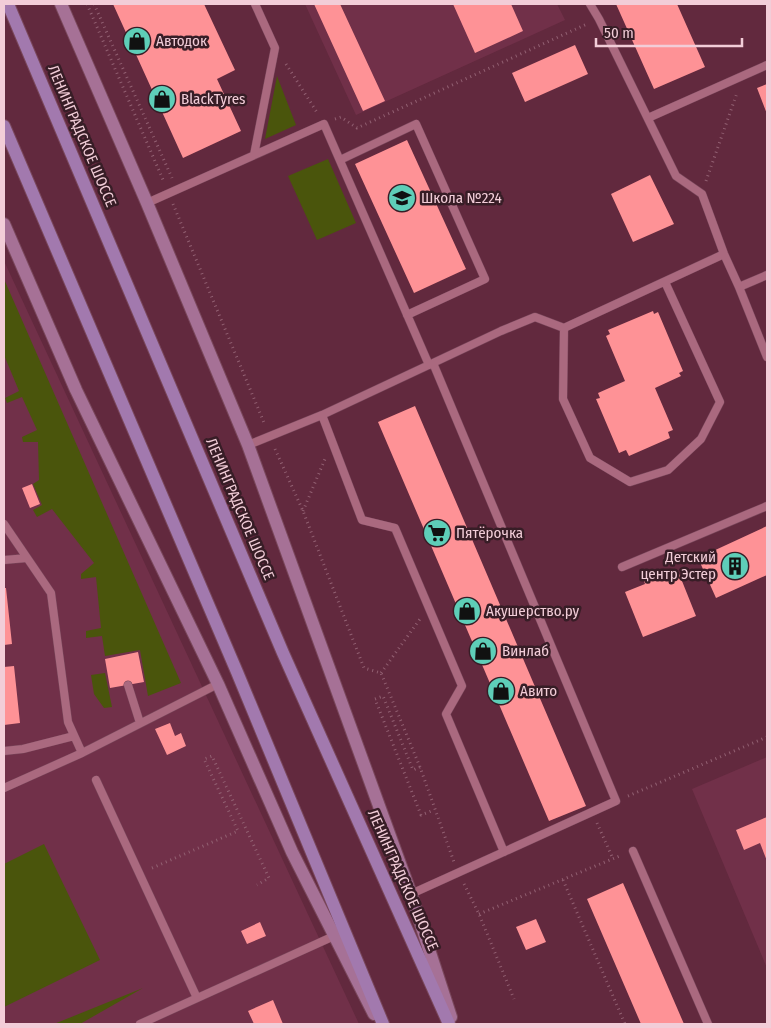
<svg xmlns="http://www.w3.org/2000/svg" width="771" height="1028" viewBox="0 0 771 1028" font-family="'Fira Sans Condensed',sans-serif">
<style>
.built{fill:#713049}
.green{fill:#4a550c}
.building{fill:#fe9296}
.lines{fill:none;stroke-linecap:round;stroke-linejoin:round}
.service-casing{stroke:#79475b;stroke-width:9}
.secondary-casing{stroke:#79475b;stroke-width:14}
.primary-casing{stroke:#79475b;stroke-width:14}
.path{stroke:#926072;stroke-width:3;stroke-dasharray:1 4;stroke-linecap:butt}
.service{stroke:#aa697f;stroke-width:8}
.secondary{stroke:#a67196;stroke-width:12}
.primary{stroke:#a279ae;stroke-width:12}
.labels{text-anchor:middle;stroke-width:5;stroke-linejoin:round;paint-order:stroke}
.poi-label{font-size:15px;fill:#f2cdd8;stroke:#371d26;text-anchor:start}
.street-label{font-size:15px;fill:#f2cdd8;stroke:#371d26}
</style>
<rect width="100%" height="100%" fill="#62293e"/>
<path class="built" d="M305,4H557L565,20L356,115Z
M4,261L198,678L359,1024H4Z
M767,757V968L692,789Z"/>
<path class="green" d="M277,76L296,125L265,139Z
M328,159L356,223L317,240L288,176Z
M4,279L181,683L148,696L140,650L105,656L102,636L86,638V631L101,628L96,577L81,579V574L94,563L52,509L37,517L33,510L42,505L33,484L39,480L38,442H23L22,437L37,430L22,397L7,403L5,398L19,391L4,355Z
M105,673L112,707L104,708L94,694L91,675Z
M44,844L100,960L4,1007V864Z
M143,988L80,1024H54Z"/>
<path class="building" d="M113,4H204L235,70L217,79L241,131L183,158Z
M314,4H340L385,101L363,111Z
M453,4H511L523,31L475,53Z
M616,4H677L705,67L654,89Z
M575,45L588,74L525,102L512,73Z
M767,84V114L757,88Z
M407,140L466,269L414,293L355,164Z
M650,175L674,224L633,242L611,194Z
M653,311L654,314L658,312L683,371L679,373L681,376L655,388L673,430L668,432L670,438L629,456L626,450L619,453L596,399L600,398L598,393L625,381L606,336L610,334L608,330Z
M415,406L586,806L549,821L378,422Z
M32,484L40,504L30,508L22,488Z
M767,526V575L716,598L698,558Z
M653,571L656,579L678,571L696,616L643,637L625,592L645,584L642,575Z
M4,588H6L12,644L4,645Z
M138,652L144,682L110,688L105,659Z
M14,666L20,723L4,725V667Z
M170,723L175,736L181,733L186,746L167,755L155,729Z
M767,817V861L760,843L744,850L736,830Z
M623,883L636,913L684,1024H641L587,899Z
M536,919L546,942L526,950L516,927Z
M260,922L266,936L247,944L241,931Z
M273,1000L283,1024H254L248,1011Z"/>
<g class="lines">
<g class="service-casing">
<path id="service" d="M590,4L599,19L676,176L702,194L724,254L739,287L767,357
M648,118L767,65
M254,155L275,48L255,4
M340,160L416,124L485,279L407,315
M147,203L324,124L429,365
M665,282L720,402L701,439L668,470L630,482L590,458L563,399L564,328L724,254
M739,287L767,275
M433,363L501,331L535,317L564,328
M322,415L362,520L395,528L462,686L446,714L504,852
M248,445L322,415L433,363L616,801L411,894
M4,524L51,593L68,722L82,753
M4,560L27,558
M622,567L767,506
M128,685L140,723
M4,751L23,749L74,736
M96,780L197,998
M4,788L82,753L218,684
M633,851L708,1024
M140,1024L334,936"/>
</g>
<g class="secondary-casing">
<path id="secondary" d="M61,4L147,203L248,445L411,894L451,1017
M4,224L76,390L218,684L292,852L374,1014"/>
</g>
<g class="primary-casing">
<path id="primary" d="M8,4L283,653L449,1024
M4,126L237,672L383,1024"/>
</g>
<path class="path" d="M87,4L164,182
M94,4L172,178
M286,64L318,114
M335,119L341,117L357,128L587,24
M706,181L737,93
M173,204L265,425
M275,449L303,511L364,668L381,673L420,767L454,862
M303,511L325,459
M381,673L420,619
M420,767L413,770L383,696L375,699L421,815L434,810
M628,796L767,737
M597,823L613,859
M152,868L238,831L204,759L212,756L269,878L257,885
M563,880L625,1024
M464,884L479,914L514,999
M479,914L622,855"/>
<use href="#service" class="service"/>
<use href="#secondary" class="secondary"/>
<use href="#primary" class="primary"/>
</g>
<defs>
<g id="shop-disc" transform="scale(1.4375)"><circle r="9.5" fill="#5eceb8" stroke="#371d26"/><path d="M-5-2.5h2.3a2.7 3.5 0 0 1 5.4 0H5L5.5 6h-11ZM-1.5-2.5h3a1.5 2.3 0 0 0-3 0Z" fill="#111"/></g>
<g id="school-disc" transform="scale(1.4375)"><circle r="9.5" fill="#5eceb8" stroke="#371d26"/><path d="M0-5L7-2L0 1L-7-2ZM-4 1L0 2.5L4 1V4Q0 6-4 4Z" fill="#111"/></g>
<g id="supermarket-disc" transform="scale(1.4375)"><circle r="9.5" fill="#5eceb8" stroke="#371d26"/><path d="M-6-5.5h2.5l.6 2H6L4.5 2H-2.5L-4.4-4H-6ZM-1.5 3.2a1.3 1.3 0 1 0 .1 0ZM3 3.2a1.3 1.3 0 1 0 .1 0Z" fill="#111"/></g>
<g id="building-disc" transform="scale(1.4375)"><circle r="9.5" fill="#5eceb8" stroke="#371d26"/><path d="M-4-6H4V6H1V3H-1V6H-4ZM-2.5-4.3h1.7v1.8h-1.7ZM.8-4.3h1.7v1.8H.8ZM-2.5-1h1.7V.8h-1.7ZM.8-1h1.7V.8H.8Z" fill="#111"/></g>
</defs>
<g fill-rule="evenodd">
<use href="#shop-disc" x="137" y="41"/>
<use href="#shop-disc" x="162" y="99"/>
<use href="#school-disc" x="402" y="198"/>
<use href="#supermarket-disc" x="437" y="533"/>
<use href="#building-disc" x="735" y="566"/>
<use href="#shop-disc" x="467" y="611"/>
<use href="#shop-disc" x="483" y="651"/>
<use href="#shop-disc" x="501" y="691"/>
</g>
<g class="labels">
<g class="poi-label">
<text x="156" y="46">Автодок</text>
<text x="181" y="104">BlackTyres</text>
<text x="421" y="203">Школа №224</text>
<text x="456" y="538">Пятёрочка</text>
<text x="716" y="562" text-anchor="end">Детский<tspan x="716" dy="17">центр Эстер</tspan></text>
<text x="486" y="616">Акушерство.ру</text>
<text x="502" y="656">Винлаб</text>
<text x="520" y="696">Авито</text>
</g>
<g class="street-label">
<text transform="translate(82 136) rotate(67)" y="5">ЛЕНИНГРАДСКОЕ ШОССЕ</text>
<text transform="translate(240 509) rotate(67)" y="5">ЛЕНИНГРАДСКОЕ ШОССЕ</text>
<text transform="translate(403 880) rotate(66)" y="5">ЛЕНИНГРАДСКОЕ ШОССЕ</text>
</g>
</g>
<rect width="771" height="1028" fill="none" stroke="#f2cdd8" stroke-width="10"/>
<path d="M596 38v8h146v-8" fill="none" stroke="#f2cdd8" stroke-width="2.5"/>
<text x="604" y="38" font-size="15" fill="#f2cdd8" stroke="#371d26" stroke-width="4" paint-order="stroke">50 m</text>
</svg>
